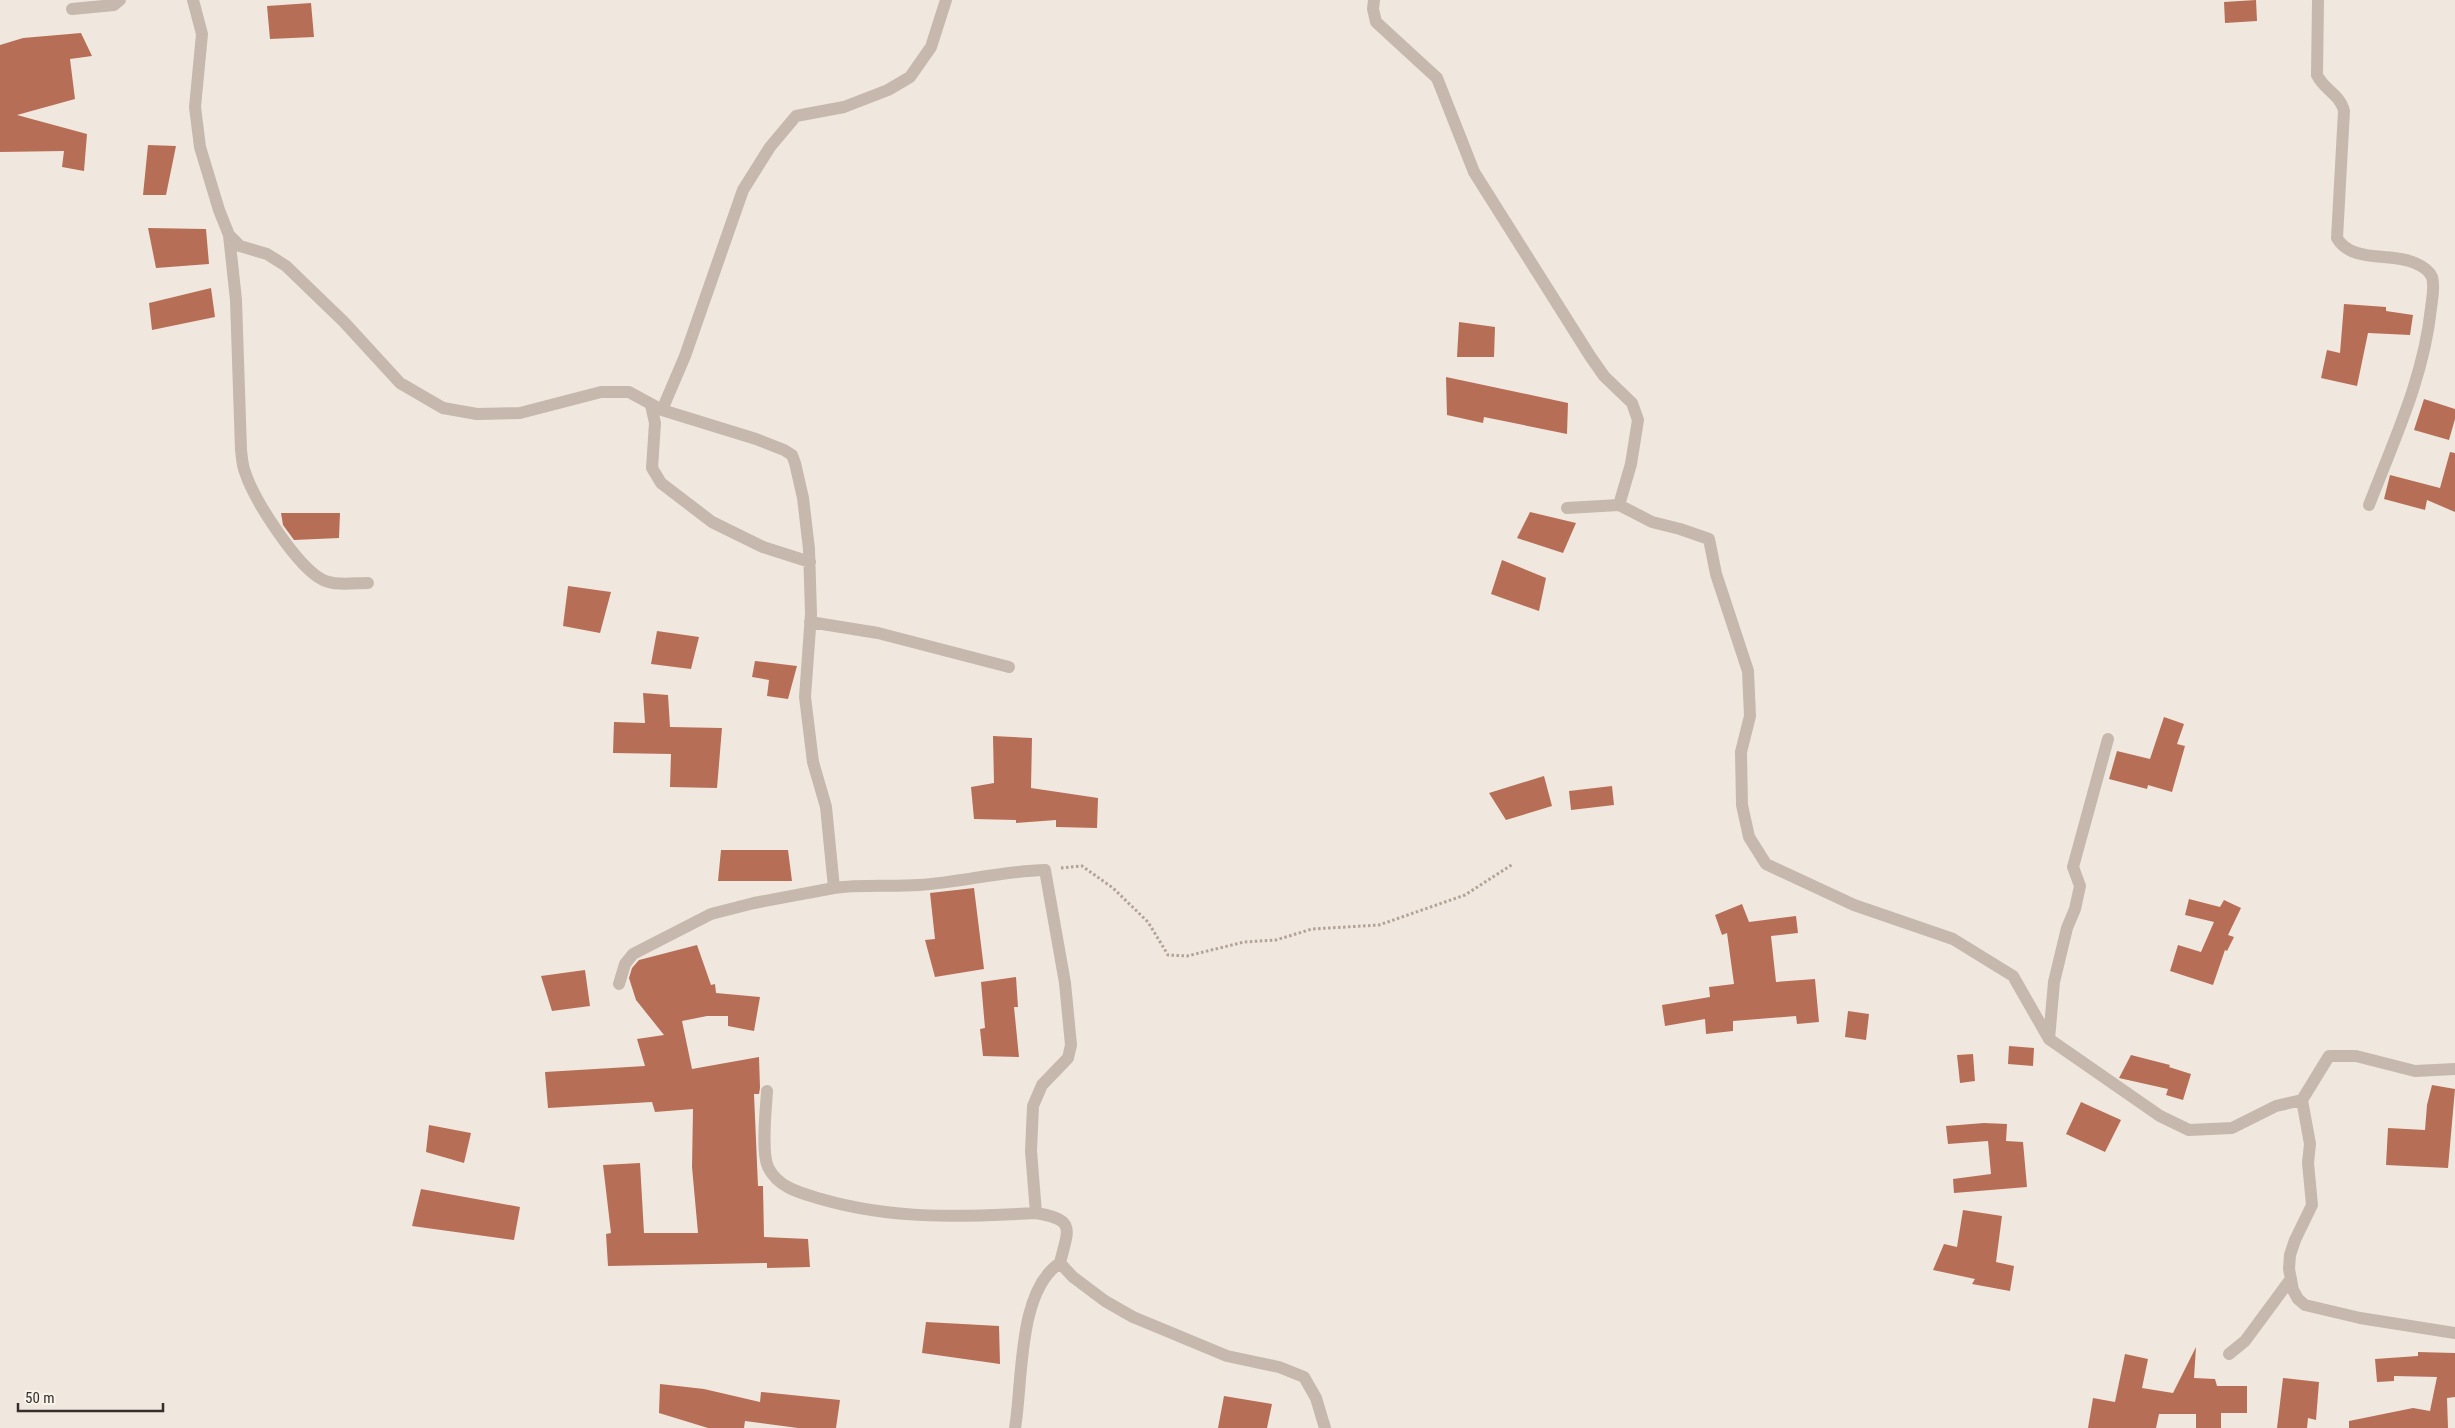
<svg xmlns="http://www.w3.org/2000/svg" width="2455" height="1428" viewBox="0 0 2455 1428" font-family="'Roboto Condensed',sans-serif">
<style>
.building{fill:#b76e56}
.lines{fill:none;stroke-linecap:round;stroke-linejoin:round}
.path{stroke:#b2a396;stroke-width:3;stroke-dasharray:2.5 2.5;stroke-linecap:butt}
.minor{stroke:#c6b8ac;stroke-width:12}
</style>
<rect width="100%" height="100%" fill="#f0e8df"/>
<path class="building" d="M2256,0L2257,21L2225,23L2224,2Z
M311,3L314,37L270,39L267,6Z
M81,33L92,56L70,59L75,99L17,115L87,134L84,171L62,167L64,151L0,152V45L23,38Z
M148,145L176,146L166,195H143Z
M148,228L206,229L209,264L156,268Z
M211,288L215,317L152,330L149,303Z
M2344,304L2386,307V311L2413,315L2410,335L2368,333L2357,386L2321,378L2327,350L2340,353Z
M1459,322L1495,327L1494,357H1457Z
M1446,377L1568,403L1567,434L1484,417L1483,423L1447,415Z
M2424,399L2455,409V419L2449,440L2414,430Z
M2450,452L2455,453V512L2427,500L2425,510L2384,499L2390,475L2440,488Z
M1530,512L1576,523L1563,553L1517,538Z
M281,513H340L339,538L294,540L283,525Z
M1502,560L1546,578L1539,611L1491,594Z
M568,586L611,592L600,633L563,626Z
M657,631L699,637L691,669L651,664Z
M755,661L797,666L788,699L767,696L769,680L752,677Z
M643,693L668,695L670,727L722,728L717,788L670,787L671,754L613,753L614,722L645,723Z
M2164,717L2184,724L2177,744L2185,746L2172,792L2148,785L2147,789L2109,779L2117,751L2150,759Z
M993,736L1032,738L1031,788L1098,798L1097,828L1056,827V820L1016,823V820L974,819L971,787L994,783Z
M1544,776L1552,806L1506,820L1489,793Z
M1612,786L1614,805L1571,810L1569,791Z
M721,850H788L792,881H718Z
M974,888L984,969L935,977L925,940L935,939L930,893Z
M2189,899L2220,907L2224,900L2241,908L2228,935L2234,937L2227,951L2225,950L2213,985L2170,971L2178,945L2201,952L2214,922L2185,915Z
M1742,904L1749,922L1796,916L1798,933L1771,936L1776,982L1815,979L1819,1022L1797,1024L1796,1016L1733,1021V1031L1706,1034L1705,1019L1665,1026L1662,1005L1710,997L1709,987L1734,984L1727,933L1722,935L1715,915Z
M697,945L711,985L715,984L716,993L760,997L754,1031L728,1026V1016H707L682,1021L692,1069L759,1057L760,1088L759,1094H754L758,1186H763L764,1237L808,1239L810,1267L767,1268V1263L608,1266L606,1234L611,1233L603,1165L640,1163L644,1233H698L692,1167L693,1109L655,1112L652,1102L548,1108L545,1072L645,1066L637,1039L664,1035L636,1000L629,978L632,968L639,960Z
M585,970L590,1006L552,1011L541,976Z
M1016,977L1018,1007H1014L1019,1057L983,1056L980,1029L985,1028L981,982Z
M1848,1011L1869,1014L1866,1040L1845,1037Z
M2009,1046L2034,1048L2033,1066L2008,1064Z
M1973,1054L1975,1081L1960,1083L1957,1055Z
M2131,1055L2170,1065L2169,1067L2191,1074L2183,1100L2166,1095L2168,1089L2119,1078Z
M2432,1085L2455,1089L2448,1168L2386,1165L2388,1128L2425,1130L2427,1105Z
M2081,1102L2121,1120L2105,1152L2066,1134Z
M1984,1123L2007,1124L2006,1141L2023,1142L2027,1187L1954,1193L1953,1179L1991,1174L1988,1141L1948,1144L1946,1126Z
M429,1125L471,1133L464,1163L426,1152Z
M421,1189L520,1207L514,1240L412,1226Z
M1963,1210L2002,1216L1996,1262L2014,1266L2010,1291L1972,1284L1975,1279L1933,1270L1944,1244L1957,1247Z
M926,1322L999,1326L1000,1364L922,1353Z
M2196,1347L2194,1378L2215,1379L2217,1386H2247V1413H2221V1428H2196V1414H2159L2156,1428H2088L2093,1398L2115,1402L2125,1354L2148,1359L2142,1388L2173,1393Z
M2418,1352L2455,1353V1397L2447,1398L2448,1428H2349V1421L2413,1408L2430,1411L2437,1377L2394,1376V1381L2377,1382L2375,1359L2418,1356Z
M2283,1378L2319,1382L2316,1420L2308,1418L2307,1428H2277Z
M660,1384L704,1389L760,1402L761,1392L840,1400L836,1428H798L745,1421L744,1428H708L659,1413Z
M1224,1396L1272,1404L1267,1428H1218Z"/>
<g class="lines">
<path class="path" d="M1061,868L1082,866L1113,888L1148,922L1168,955L1187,956L1244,942L1276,940L1312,929L1379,925L1465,895L1513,864"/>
<path class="minor" d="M193,0L202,34L195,107L200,147L219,210L229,235L240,246L267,254L286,266L344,322L400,383L443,408L477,414L520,413L601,392H629L662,410
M946,0L931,47L910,77L888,90L844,107L796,116L770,147L743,190L685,356L662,410L756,439L784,450L792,455L795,463L803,498L809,549L811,614L805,697L813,762L826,807L834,888C862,884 891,887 919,885C961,882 1003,871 1045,870L1065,983L1071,1045L1068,1058L1042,1085L1033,1106L1031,1151L1036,1213C1077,1220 1068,1229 1060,1263L1073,1277L1105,1301L1133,1317L1227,1356L1279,1367L1304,1377L1316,1398L1325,1428
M1374,0L1373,9L1376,22L1437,78L1474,172L1590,356L1604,376L1632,403L1638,420L1631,464L1619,505L1652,522L1680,529L1709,539L1716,574L1748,671L1750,716L1741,752L1742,805L1749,837L1766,864L1854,905L1953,939L2013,976L2049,1039L2160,1116L2189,1130L2232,1128L2276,1106L2302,1100
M2318,0L2317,75C2324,90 2340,94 2344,111L2337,238C2352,264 2392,252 2415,263C2422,266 2429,270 2432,277C2435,287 2432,299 2431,308C2424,377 2394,440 2369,505
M72,9L114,5L120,0
M229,235L236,300L241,450C242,457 242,465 245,472C254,500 297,567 323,580C336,586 354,583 368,583
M651,405L655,423L652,468L661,483L712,522L763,547L810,562
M1567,508L1619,505
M810,622L878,633L1009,667
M619,984L625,964L633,954L711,914L754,903L834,888
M2049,1039L2054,982L2067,928L2075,909L2080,886L2073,867L2108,739
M2455,1069L2415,1071L2356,1056H2329L2302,1100L2310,1144L2308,1163L2312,1205L2295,1240L2290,1255L2289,1269L2293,1290L2298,1299L2305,1305L2360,1318L2455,1333
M767,1091C766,1109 761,1152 768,1167C778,1188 801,1193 821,1199C893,1220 963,1217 1036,1213
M2229,1354L2245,1341L2290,1280
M1015,1428C1023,1382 1017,1291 1060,1263"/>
</g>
<path d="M18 1403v8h145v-8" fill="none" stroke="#352e2a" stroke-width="2.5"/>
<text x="25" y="1403" font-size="15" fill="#352e2a" stroke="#f8f2eb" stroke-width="4" paint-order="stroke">50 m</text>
</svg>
